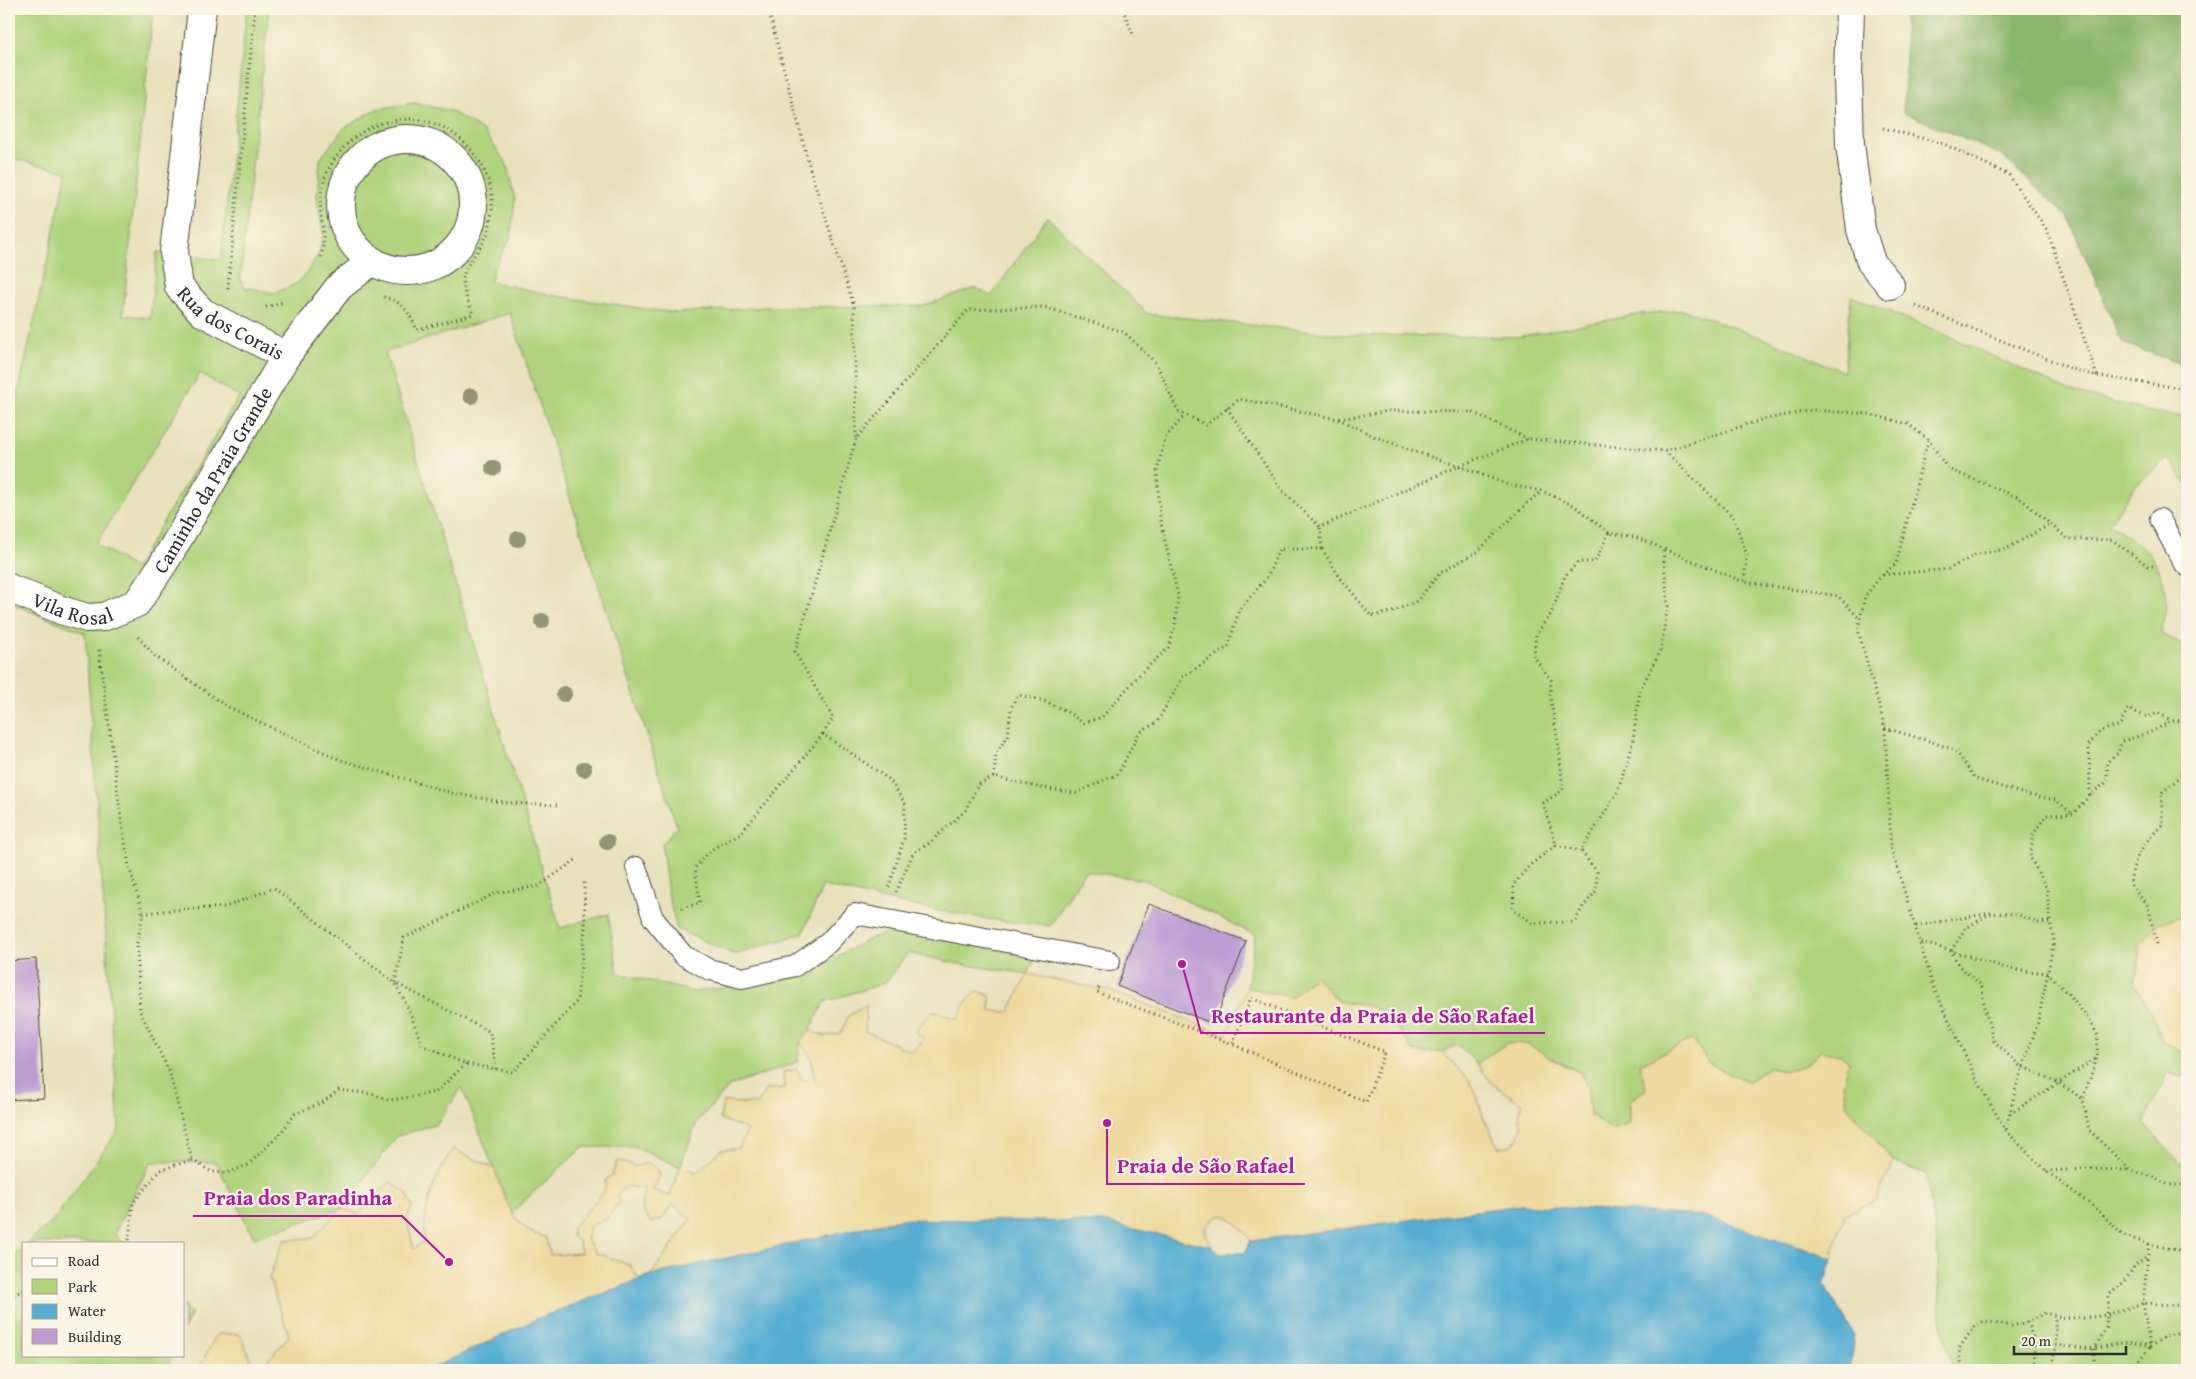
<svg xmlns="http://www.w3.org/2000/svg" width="2196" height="1379" viewBox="0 0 2196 1379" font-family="'Gentium Book Plus',serif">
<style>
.green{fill:#b0d47d;stroke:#6e8054;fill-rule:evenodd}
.forest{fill:#8cb66c;stroke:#5c704c}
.sand{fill:#eeda9e;stroke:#8c8264;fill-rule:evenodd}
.water{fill:#54add2;stroke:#406c7e}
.building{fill:#bd9cd4}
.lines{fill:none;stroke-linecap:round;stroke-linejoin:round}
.lane-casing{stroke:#484641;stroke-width:22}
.street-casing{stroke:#484641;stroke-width:30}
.path{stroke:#484641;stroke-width:3;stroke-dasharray:1 4;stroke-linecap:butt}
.lane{stroke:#fff;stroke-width:20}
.street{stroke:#fff;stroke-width:28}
.tree{fill:#939478}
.labels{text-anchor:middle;stroke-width:4.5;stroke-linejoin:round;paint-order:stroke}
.street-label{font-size:20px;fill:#2b2b2b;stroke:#fcf5e5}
.leader{fill:none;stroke:#b5179e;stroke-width:2}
.callout-dot{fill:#b5179e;stroke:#fcf5e5;stroke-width:2}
.callout-label{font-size:21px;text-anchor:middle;font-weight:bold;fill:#b5179e;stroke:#fcf5e5;stroke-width:4.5;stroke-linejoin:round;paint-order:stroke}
</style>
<rect width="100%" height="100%" fill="#fcf5e5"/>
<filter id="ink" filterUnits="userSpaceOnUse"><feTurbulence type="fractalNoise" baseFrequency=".02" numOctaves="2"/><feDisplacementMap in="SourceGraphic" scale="10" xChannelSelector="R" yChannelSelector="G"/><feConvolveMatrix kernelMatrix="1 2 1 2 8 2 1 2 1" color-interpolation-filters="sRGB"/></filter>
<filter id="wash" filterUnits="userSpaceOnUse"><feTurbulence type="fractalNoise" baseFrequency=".0096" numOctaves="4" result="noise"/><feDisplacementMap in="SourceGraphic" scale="20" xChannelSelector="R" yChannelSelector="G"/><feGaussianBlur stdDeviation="1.12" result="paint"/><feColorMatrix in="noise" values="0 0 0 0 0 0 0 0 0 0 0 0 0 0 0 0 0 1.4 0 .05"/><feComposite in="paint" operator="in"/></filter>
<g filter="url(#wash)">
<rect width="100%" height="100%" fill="#e9e1bc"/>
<path class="green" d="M9,9H153L123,315L150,318L157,252L221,260L247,9H269L240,279L244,287L275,293L294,285L306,274L319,253L323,233L317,196L320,159L343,129L376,109L414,103L451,111L483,131L506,162L515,199L511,236L493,270L491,282L562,297L676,313L766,307L923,306L975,288L991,296L1047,217L1148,314L1345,335L1517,337L1640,314L1684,310L1776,343L1844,372L1851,296L1935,330L2069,391L2147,411L2187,418V485L2168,458L2136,485L2109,524C2142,543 2166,563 2166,604C2166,615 2161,623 2163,634L2187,648V934L2140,944V958L2134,983L2152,1013L2161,1039L2180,1052L2187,1046V1076L2180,1077L2167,1074L2143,1123L2181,1164L2187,1160V1370H1953L1940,1319L1937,1244L1926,1174L1894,1162L1847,1106L1843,1085L1849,1062L1821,1051C1801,1070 1796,1074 1768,1068L1748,1081L1726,1073L1708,1062L1693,1039L1640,1064L1646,1089L1630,1101V1124L1612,1130L1590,1115L1588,1090L1580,1072L1545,1055L1507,1043L1477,1064L1457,1044L1442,1052H1414L1392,1019L1371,1006L1339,1002L1315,976L1292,997L1247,988L1255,935L1145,880L1085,871L1050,926C973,920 898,903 823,886L803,933L735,955L677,929L668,895L662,844L677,827L510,313L385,352L560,928L608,914L618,973L693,992L798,977L873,937L906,929L1035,959L1028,974L959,964L908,953L885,983L824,1002L810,1031L800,1042L798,1062L730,1086L697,1122L680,1167L637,1147H583L511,1213L462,1087L437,1124L397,1136L342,1208L254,1238L216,1162H151L114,1233L123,1243H27L53,1221L119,1129L85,633L9,603V435L67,171L9,158ZM200,373L239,397L135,568L96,544Z
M24,1245V1355H172L165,1370H9V1258Z
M184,1305L192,1313L184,1330Z"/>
<path class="forest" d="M1903,9H2187V366L2122,343L2068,217L2001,155L1903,112L1906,63Z"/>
<path class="sand" d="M2179,917L2187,934V1046L2180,1052L2161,1039L2152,1013L2134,983L2140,958V944L2158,923Z
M1028,974L1110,991L1226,1035L1247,988L1292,997L1315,976L1339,1002L1371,1006L1392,1019L1414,1052H1442L1468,1079L1477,1096L1483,1116L1498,1147H1508L1515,1142L1522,1127L1519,1116L1522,1104L1493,1084L1477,1064L1507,1043L1528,1044L1562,1065L1580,1072L1588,1090L1590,1115L1612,1130L1630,1124V1101L1646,1089L1640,1064L1693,1039L1708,1062L1726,1073L1748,1081L1768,1068C1796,1074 1801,1070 1821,1051L1840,1055L1849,1062L1843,1085L1847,1106L1894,1162L1876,1200L1844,1215L1824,1285L1854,1334L525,1370H259L289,1336L269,1278L284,1240L313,1238L342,1208L358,1214L390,1182L406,1192L412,1207L407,1220L414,1249L424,1241C425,1201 432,1183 453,1149L494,1168C504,1194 513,1233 546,1237L550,1255L581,1253L579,1242L572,1236V1228L605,1190V1180L612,1175L617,1161L636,1166L648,1163L658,1170L660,1175L653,1190L670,1196L680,1167L698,1172L721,1150L739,1148L747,1130L720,1119L723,1102L758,1104L766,1089L785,1088L783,1072L797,1069L801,1080L815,1081L811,1057L800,1042L810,1031L826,1036L841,1033L848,1016L866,1005L865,1031L912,1052L924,1039L915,1032L932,1011L957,1019L967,1000L978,991L990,995V1011L1009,1012ZM626,1186L645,1189C640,1206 639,1210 652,1223L662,1219L673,1204L691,1219L651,1275L639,1279L630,1265L596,1253L586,1239L590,1226L606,1219L620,1202L616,1196ZM1223,1215L1239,1225L1251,1241L1245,1253C1218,1253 1213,1257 1205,1229L1213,1219Z
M217,1334H240L255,1370H198Z"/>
<path class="water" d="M1521,1205L1704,1216L1832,1258L1824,1285L1854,1334L1850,1366L1853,1370H428L539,1318L651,1275L900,1219L1102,1222L1210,1246L1220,1253H1245L1251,1241Z"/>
<g id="blocks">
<path class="building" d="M1149,904L1246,941L1214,1024L1117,986Z
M36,959L44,1098L9,1100V961Z"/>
</g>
</g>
<g filter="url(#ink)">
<use href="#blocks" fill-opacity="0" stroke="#484641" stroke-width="1"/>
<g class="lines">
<g class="lane-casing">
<path id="lane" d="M2160,519L2183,562L2187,566
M636,867L653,918L683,955L708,969L742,978L795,966L828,943L855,914L1110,961"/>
</g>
<g class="street-casing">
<g id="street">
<path id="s1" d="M202,9L174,252L179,287L202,312L286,356L339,287L372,261"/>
<path d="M1850,9L1848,76L1850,144L1861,230L1871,262L1890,285"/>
<circle cx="407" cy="205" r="66"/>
<path id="s2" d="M9,588L61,610L87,618L103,617L137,603L165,561L286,356"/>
</g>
</g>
<path class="path" d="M768,9L811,172L854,306L856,438
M1123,9L1134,37
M1883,128L1944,144L2009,175L2047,230L2097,376
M321,257C327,236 319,217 321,196C323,166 348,136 376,125C382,122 391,122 398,120C444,112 488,154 492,198C493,207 491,220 489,228C485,248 463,262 463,282C463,292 470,305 473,314L417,330C408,310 403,302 381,296
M228,288L255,9
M1916,306L2072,369L2097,376L2187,389
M266,307L284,302
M1227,408L1282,490L1320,527
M1338,419L1376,437L1422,454L1459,466L1506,484L1542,491L1575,506L1609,533L1635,537L1744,582
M1928,440L1896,564L1882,575L1865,596L1858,630L1885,728L1891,847L1933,986L1976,1078L2005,1130L2046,1171L2098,1210L2122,1235L2149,1244L2176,1250L2187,1255
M1665,451L1733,517L1747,555L1744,582L1838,596L1860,619
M1609,533L1595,562H1578L1565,576L1551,614L1536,634L1534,657L1551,680L1550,696L1559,747L1563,790L1543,803L1556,845L1530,865L1514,884L1513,910L1533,923L1575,922L1582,908L1596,891L1597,872L1581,851L1618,791L1633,740L1640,690L1660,652L1668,606L1663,549
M1322,549L1339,576L1371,616L1392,612L1417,601L1440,573L1477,552L1527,503L1542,491
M1883,575L1949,569L1977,554L2006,549L2051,524
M138,637L155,656L226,706L338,759L452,793L509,803L558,805
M99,650L122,825L129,866L143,914
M1885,728L1926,740L1955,750L1976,779L2028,795L2056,800L2073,814
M823,734L833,718L795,652L856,439L968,310L1044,307L1124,332L1156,363L1178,411L1206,425L1239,399L1338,419L1390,411L1472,412L1528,439
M994,777L996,753L1008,736L1011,708L1018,695C1045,700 1061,706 1083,723L1102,717L1141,673L1169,647L1175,626L1178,596L1160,519L1157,471L1165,438L1185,415
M2090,795L2089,745L2100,731L2120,725L2128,709L2148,717L2158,713L2172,721
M1556,845L1581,851
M896,892L913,853L928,844L965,811L978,785L994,777L1042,788L1076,793L1118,774L1139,733L1157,722L1183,677L1228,647L1239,610L1268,576L1279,549H1322L1320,527L1459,466L1528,439L1665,451L1761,420L1813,410L1869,414L1908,424L1928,439L1948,469L2020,498L2068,539L2112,540L2148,566H2153
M682,908L700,903L695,868L712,849L741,833L823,734L890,780L905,804L904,839L888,890
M1991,913L1965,929L1951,951L1959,966L1982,986L1984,1007L1994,1041L2019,1065L2059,1083L2083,1099
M1916,926L1991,913L2017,914L2038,923L2050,922
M1921,942L2010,969L2048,973L2073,999L2091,1022L2098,1036L2097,1058L2083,1099L2089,1130L2130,1170L2153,1177L2169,1185H2187
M2157,944L2148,906L2130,884C2134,856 2143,844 2163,824L2161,793L2179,778L2187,763
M1099,988L1097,992L1232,1044L1251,998L1385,1052L1366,1102L1232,1044
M496,1069L490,1032L395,983L404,938L496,893L539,886L577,859
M2010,1114L2097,1058
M2006,1129L2016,1087L2038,1022L2054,941L2050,922L2047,889L2030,857L2034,833L2046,815L2073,814L2090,795L2107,782V762L2118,753L2122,741L2149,733L2172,721L2187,720
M192,1160L212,1172L227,1173L248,1165L280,1134L295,1114L323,1102L339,1090L373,1094L388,1100L412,1097L436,1092L466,1064
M2046,1171L2087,1169L2129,1170
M125,1243L129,1240L133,1203L160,1170L192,1160L169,1071L140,1011L137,943L143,914L161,911L225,907L274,888L395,983L409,1010L422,1045L466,1064L513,1072L577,1001L585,927L584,880
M9,1297L24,1290
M2027,1322L2034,1340V1370
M2056,1345C2069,1346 2084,1350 2096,1348C2120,1345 2125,1338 2150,1347L2165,1336L2187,1330
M1965,1370L1961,1368L1959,1349L1975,1325L1984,1321L2012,1326L2027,1322L2045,1313L2065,1318H2085L2107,1315L2143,1303L2187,1306
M2051,1370L2056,1345L2055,1316
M2094,1370V1349L2106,1328L2109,1295L2125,1281L2135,1265L2147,1256
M2128,1370L2134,1366L2150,1347L2143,1303L2149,1244"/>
<use href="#lane" class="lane"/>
<use href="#street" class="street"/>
</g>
<g class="tree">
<circle cx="471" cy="396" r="8"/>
<circle cx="493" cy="468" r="8"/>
<circle cx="518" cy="539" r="8"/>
<circle cx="542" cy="621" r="8"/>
<circle cx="564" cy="694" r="8"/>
<circle cx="584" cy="769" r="8"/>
<circle cx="607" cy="842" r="8"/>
</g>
</g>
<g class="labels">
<g class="street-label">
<text dy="7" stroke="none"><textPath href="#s1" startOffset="344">Rua dos Corais</textPath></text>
<text dy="7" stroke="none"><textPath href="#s2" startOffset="281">Caminho da Praia Grande</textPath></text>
<text dy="7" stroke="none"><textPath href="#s2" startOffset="68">Vila Rosal</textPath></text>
</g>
</g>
<path class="leader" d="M1182 964L1201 1033H1545M1107 1123L1107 1184H1305M449 1262L402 1216H193"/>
<g class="callout-dot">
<circle cx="1182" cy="964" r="5"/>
<circle cx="1107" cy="1123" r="5"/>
<circle cx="449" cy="1262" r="5"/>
</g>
<g class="callout-label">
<text x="1373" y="1023">Restaurante da Praia de São Rafael</text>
<text x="1206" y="1173">Praia de São Rafael</text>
<text x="298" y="1205">Praia dos Paradinha</text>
</g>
<rect width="2196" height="1379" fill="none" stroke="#fcf5e5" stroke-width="30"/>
<rect x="22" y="1242" width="162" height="115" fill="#fcf5e5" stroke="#a8a49b"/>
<rect x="32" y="1258" width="25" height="8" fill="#ffffff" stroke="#a8a49b"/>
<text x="68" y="1266" font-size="15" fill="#2b2b2b">Road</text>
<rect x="32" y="1279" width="25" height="15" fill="#b0d47d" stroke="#a8a49b"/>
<text x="68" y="1292" font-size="15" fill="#2b2b2b">Park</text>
<rect x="32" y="1304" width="25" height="15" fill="#54add2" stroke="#a8a49b"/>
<text x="68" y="1316" font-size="15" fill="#2b2b2b">Water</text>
<rect x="32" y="1329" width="25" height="15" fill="#bd9cd4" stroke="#a8a49b"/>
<text x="68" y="1342" font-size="15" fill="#2b2b2b">Building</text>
<path d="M2014 1346v8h112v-8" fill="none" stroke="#2b2b2b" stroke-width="2.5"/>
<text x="2021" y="1346" font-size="15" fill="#2b2b2b" stroke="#fcf5e5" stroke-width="4" paint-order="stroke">20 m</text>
</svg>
